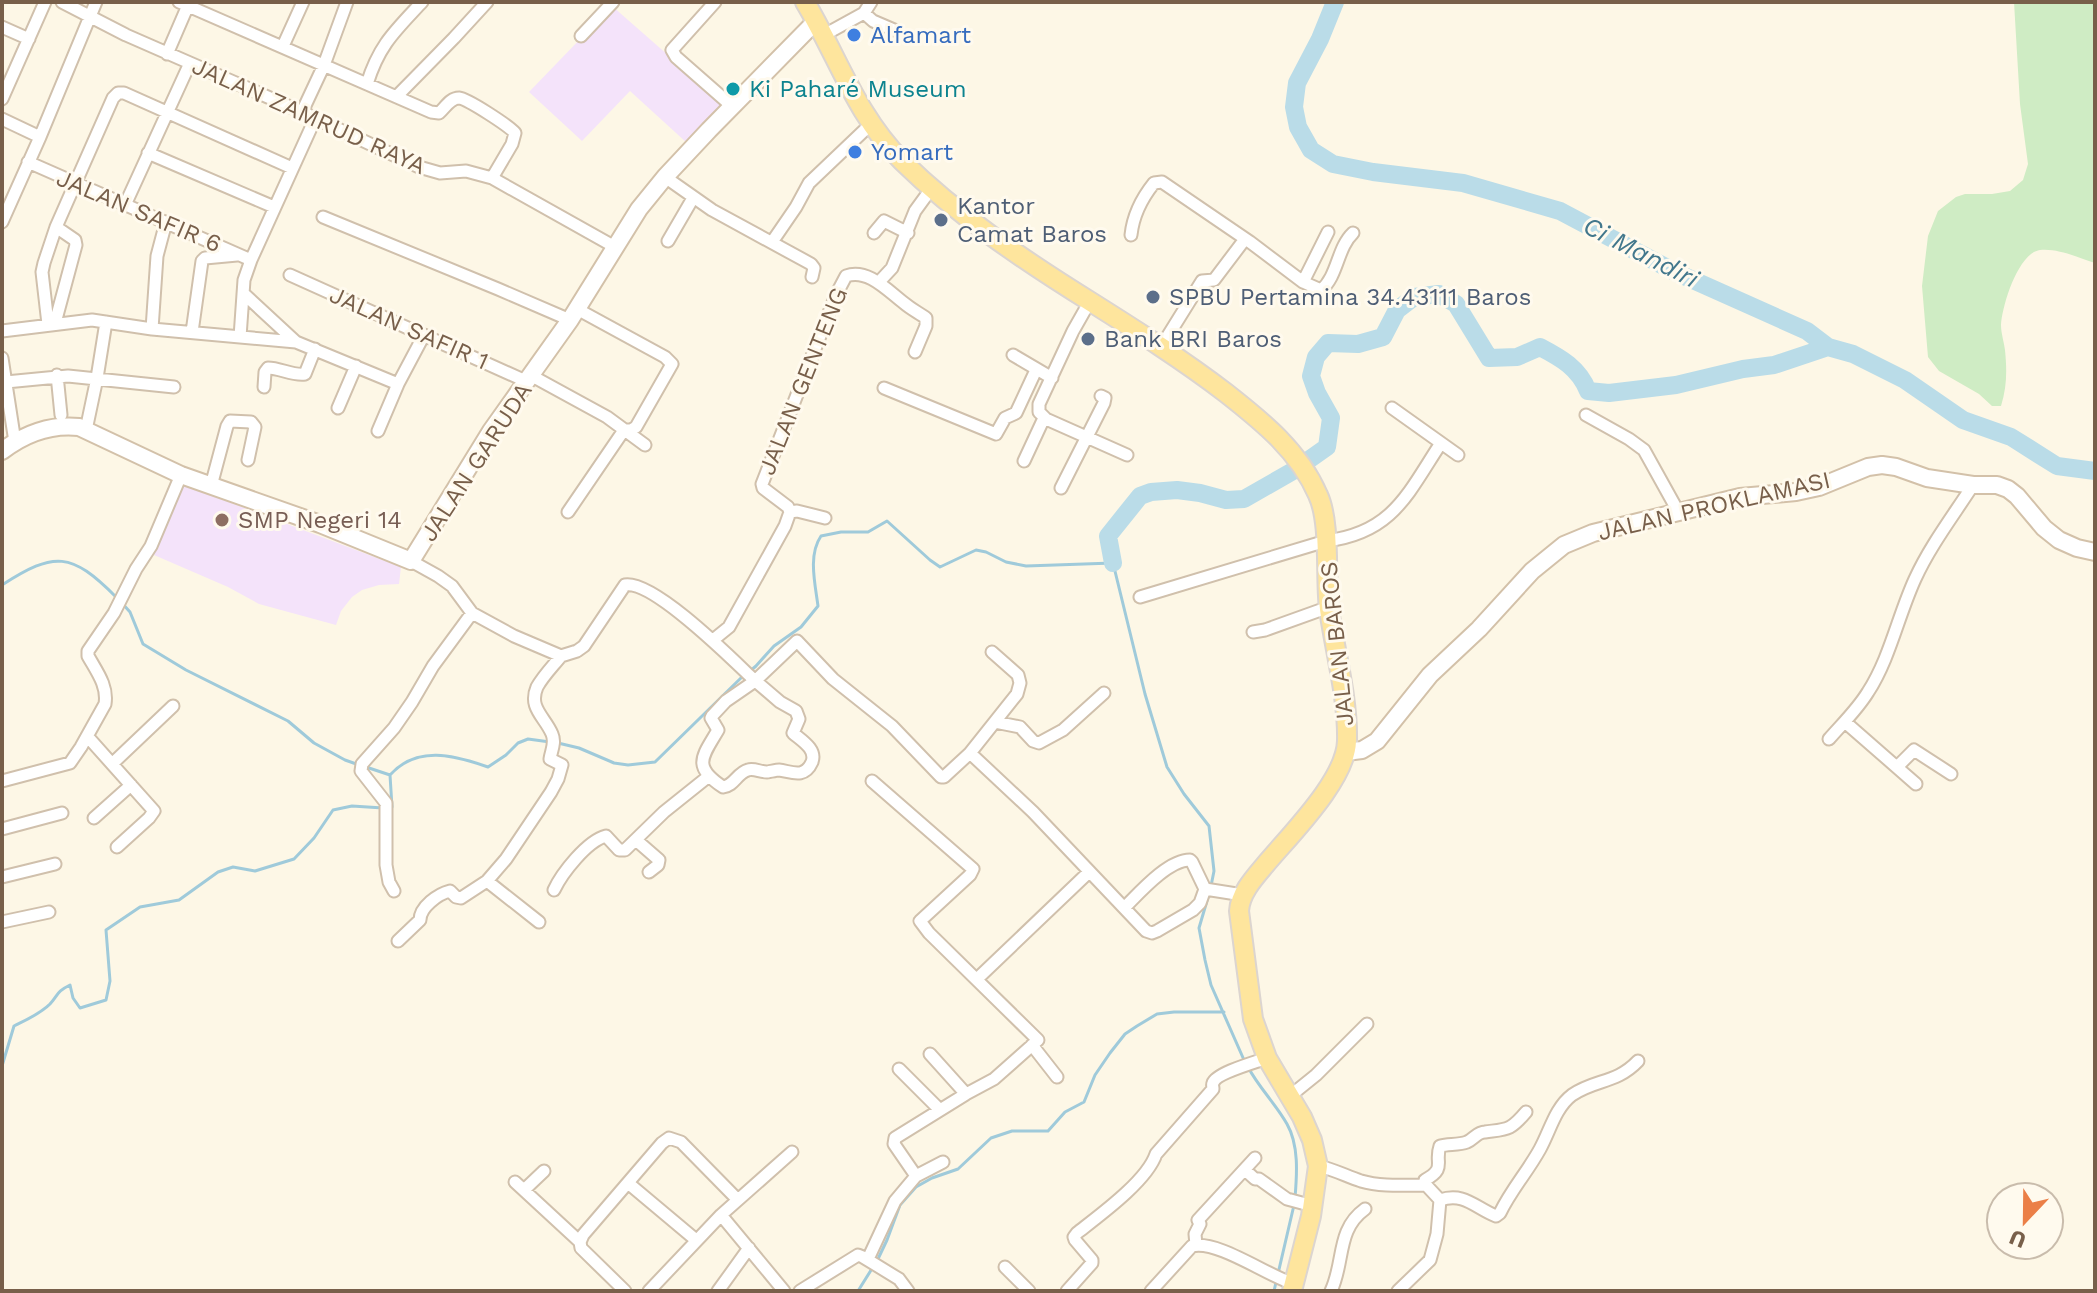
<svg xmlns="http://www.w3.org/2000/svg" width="2097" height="1293" viewBox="0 0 2097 1293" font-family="'Work Sans',sans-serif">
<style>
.education{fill:#f4e3fa}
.green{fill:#cfecc4}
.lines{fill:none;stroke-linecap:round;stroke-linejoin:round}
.stream{stroke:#9fcada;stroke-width:3}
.river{stroke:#badce8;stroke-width:18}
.street-casing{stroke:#d0c0ac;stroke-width:15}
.secondary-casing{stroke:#d3c1a9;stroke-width:20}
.primary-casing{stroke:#dcd5d0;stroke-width:22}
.street{stroke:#fff;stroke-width:11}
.secondary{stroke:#fff;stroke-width:16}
.primary{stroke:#fee59d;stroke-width:18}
.shop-dot{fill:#3f7fe0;stroke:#fffaee;stroke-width:3}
.culture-dot{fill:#0f9aa8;stroke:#fffaee;stroke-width:3}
.service-dot{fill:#5c6f8a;stroke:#fffaee;stroke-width:3}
.education-dot{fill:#8d6e63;stroke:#fffaee;stroke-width:3}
.labels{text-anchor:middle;stroke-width:6;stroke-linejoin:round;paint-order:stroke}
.shop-label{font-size:24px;fill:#366cbe;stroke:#fffaee;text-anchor:start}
.culture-label{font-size:24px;fill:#0d838f;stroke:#fffaee;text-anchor:start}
.street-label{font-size:24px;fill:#785f4a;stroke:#fffaee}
.service-label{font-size:24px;fill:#4e5e75;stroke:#fffaee;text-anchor:start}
.education-label{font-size:24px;fill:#785e54;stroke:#fffaee;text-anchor:start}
.water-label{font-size:26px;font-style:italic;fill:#42778c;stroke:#fffaee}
</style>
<rect width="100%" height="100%" fill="#fdf7e6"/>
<path class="education" d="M612,6L725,105L687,143L630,91L582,141L529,92Z
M181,484L401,567L399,584L379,585L362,590L352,597L341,611L336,625L259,604L228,587L154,555Z"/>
<path class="green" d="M2014,2H2095V263C2079,258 2058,248 2040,250C2018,253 2002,306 2001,325C2001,333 2004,342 2005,350C2007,370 2007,387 2001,406H1992L1979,394L1939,371L1928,357L1922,286L1928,236L1938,211L1956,197L1965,194H1992L2010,191L2023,180L2028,164L2020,104Z"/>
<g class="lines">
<path class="stream" d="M2,585C55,551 71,552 116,597
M121,602L130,612L143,644L186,670L288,721L314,743L345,760L359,765
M749,672L756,666L774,646L801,627L818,606C815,583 808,555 821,536L841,532H868L887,521L930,560L940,567L976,550L986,552L1006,562L1026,566L1113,563L1145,694L1167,767L1184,794L1209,826L1214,871L1211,886
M558,743L579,748L614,763L628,765L655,762L743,676
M366,767L390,775
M390,807H392L390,775C417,745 454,755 488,767L506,755L518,743L528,739L550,742
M1209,894L1199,928L1205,960L1211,985L1244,1060
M2,1066L14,1026C26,1020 40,1014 50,1004C59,994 56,992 70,985L73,998L80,1008L106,1000L110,981L106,930L140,907L179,900L218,872L233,867L255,871L294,859L314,838L333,810L352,806L383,808
M1248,1067C1259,1088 1276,1104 1287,1124C1299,1145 1297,1174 1295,1198
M877,1261L887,1240L900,1205L916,1187L932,1178L958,1169L991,1138L1012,1131H1048L1065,1112L1084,1102L1095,1075L1110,1053L1125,1034L1137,1026L1157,1014L1174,1012H1224
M858,1291L873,1267
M1274,1291L1294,1205"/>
<path class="river" d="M1335,2L1320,39L1297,83L1294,107L1298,127L1311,150L1333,164L1373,172L1463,183L1560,211L1675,272L1807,331L1828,347L1853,354L1905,380L1963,420L2011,437L2057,466L2095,471
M1113,563L1108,536L1140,496L1151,492L1177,490L1200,493L1226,500L1244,499L1293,471L1327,447L1331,418L1317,393L1311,376L1316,357L1328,343L1358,344L1383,337L1397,310L1414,297L1439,294L1456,304L1489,358L1517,357L1540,347C1561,358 1579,368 1588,391L1609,393L1676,385L1743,369L1774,365L1828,347"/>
<g class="street-casing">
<path id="street" d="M62,2L126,35L302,112L419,167L440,173L466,171L492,178L615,247
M179,2L431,112L439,113C445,108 450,98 459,98C468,99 509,126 515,133L512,144L492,178
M715,2L672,50L676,57L733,107
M864,13L873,21L894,30
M2,27L29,39
M824,35L864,13L871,2
M581,36L613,2
M283,46L303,2
M167,54L189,3
M367,84C379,45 395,31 422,2
M397,96L454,38L487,2
M2,99L45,2
M302,112L324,65L347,2
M2,119L40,137
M148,153L274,207
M28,162L251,260
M665,177L712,210L811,264L814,268L812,277
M125,205L190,63
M323,217L498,289L570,320
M2,222L40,137L96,2
M874,233L884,221L908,233
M1131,235C1133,216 1142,198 1154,183L1162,182L1250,242L1303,282L1321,290C1338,276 1337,248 1353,233
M668,241L693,198
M772,242L796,207L809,183L871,124
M290,275L528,382
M879,282L892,268L915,211L931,189
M1303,282L1328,232
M243,293L296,342
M1090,301L1073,331L1039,404V412L1046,419L1127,455
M55,323L76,245L75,240L56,227
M48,324L42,272L44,263L56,227L113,98L118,93H124L292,168
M152,329L157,256L166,222
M2,331L92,320L152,329L296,342L398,384
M192,332L202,261L205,258L237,255
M240,337L244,280L251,260L315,119
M1161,347L1202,281L1214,280L1245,239
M1013,355L1052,378
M2,358L15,442
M57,375L61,415
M532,376L607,417L645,445
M6,382L68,376L174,387
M264,387L265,372L268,368C280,368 293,376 305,374L315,349
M884,388L996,434L1005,418L1016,413L1036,370
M338,408L356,366
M1392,408L1458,455
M1586,415L1629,439L1644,450L1679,513
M86,430L97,378L106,322
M378,431L398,384L424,335
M1024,461L1044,418
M211,486L227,426L230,421L251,422L255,427L248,460
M1061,488L1104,403L1105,398L1101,396
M568,512L624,430H631L636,427L672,364L665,357L577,309
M790,512L788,507L763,488L762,484L836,295L846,276C868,268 888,291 904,303C911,309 919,313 926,318V326L915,352
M790,512L797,511L825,518
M411,561L438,576L452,586L472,613L514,636L561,656L577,651L584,646L625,585C653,580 730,657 752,678L780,702L796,711L799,719L793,733C801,740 817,749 812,762C804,780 790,771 779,770C777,770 768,772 767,772C760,772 754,768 748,770C737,773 734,786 723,787C691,766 703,756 718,730L711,718L712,716L726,701L755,681L797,641L833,679L892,726L941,777H944L970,753
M1140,597L1326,541C1393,533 1408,493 1441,443
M1253,632L1265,630L1329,607
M713,640L729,627L785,526L790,512
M992,652L1018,675L1020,683L1017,694L970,753L1033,812L1146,931L1152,933L1157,931L1193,910L1200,903L1205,889L1243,895
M995,722L1020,727L1033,741L1039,743L1063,730L1104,693
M1845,722L1916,784
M87,736L154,811L149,818L117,847
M1829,739C1842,724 1857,710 1868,692C1890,658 1898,616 1915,579C1930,546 1953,516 1973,485
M112,764L173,706
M1897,767L1914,750L1951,774
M2,781L70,763L81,747L105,704C108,686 97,672 88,656V651L114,613L136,569L151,546L181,475
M872,781L973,869L970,875L920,921L929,933L1038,1040L994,1079L966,1094
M94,818L131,785
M2,829L62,813
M636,840L659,860L658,865L649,872
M2,877L55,864
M487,881L539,922
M554,890C562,873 587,841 606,836L619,850H625L664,812L709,776
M394,891L389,882L386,865V803L361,771L362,764L394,728L412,702L433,666L472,613
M1125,907C1140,892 1168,860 1190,860L1192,862L1205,889
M2,922L49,912
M398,941L420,920C420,907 438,894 450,891L456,897L461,898L487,881L506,859L551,792L558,779L562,765L550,759C551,751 556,743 552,734C545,717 528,708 537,687C543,676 553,666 561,656
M977,979L1089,872
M1032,1045L1057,1077
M899,1069L940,1110
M1290,1096L1316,1075L1367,1024
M1318,1166C1333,1169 1346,1176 1361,1181C1381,1187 1405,1185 1426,1185L1440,1200C1465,1192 1475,1208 1496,1216L1500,1213C1511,1190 1528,1171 1540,1149C1550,1131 1555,1108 1572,1095C1595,1079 1616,1084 1638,1061
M1245,1170L1255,1179H1259L1287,1199L1313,1206
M916,1176L894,1144L895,1138L966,1094L930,1054
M515,1182L580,1242
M628,1183L696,1240
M1426,1185L1425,1180C1447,1168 1434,1163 1440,1146C1449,1144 1459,1145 1467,1142C1474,1139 1477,1132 1485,1132C1507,1129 1510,1131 1526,1112
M524,1190L544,1171
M721,1215L792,1152
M1196,1245L1195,1234L1200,1224L1198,1220L1255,1158
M868,1259L895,1201L916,1176L943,1162
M1005,1267L1029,1291
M625,1291L581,1248L580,1242L583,1235L662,1143L669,1138L681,1142L737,1199
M649,1291L721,1215L784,1291
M718,1291L749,1248
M800,1291L858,1255L863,1257L899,1279L908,1291
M1067,1291L1092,1263V1260L1075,1240L1074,1237L1077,1233C1100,1215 1147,1181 1156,1154L1213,1089C1213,1087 1212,1085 1213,1083C1216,1073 1256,1062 1267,1058
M1151,1291L1192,1246C1218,1240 1266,1275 1294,1284
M1331,1291C1345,1261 1336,1230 1365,1209
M1398,1291L1430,1260L1437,1234L1440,1200"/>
</g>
<g class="secondary-casing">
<path id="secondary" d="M2,451C24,434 51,424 79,427L181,475L320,524L411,561L491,431L570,320L639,209L665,177L709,130L816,21
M1346,752L1362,750L1377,741L1430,675L1479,629L1532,571L1564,545L1593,533L1740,497L1796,492L1819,487L1868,467L1882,465L1896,467L1927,478L1973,485H1997L2008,489L2017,496L2044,528L2059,540L2077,548L2095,552"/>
</g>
<g class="primary-casing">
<path id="primary" d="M805,2C838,57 856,115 902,161C958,216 1025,261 1091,302C1137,331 1183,360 1226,393C1263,422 1299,451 1318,495C1331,523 1325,577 1329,609C1335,652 1348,697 1347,741C1346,780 1290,835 1265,865C1254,878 1240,893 1239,911L1253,1019L1267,1058L1302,1117L1312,1140L1318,1166L1311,1216L1292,1291"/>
</g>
<use href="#street" class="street"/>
<use href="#secondary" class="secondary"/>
<use href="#primary" class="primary"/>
</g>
<g class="shop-dot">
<circle cx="854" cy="35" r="8"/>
<circle cx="855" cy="152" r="8"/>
</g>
<circle class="culture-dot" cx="733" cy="89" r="8"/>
<g class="service-dot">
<circle cx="941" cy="220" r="8"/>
<circle cx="1153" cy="297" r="8"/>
<circle cx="1088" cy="339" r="8"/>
</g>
<circle class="education-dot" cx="222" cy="520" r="8"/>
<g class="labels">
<g class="shop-label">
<text x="870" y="43">Alfamart</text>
<text x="871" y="160">Yomart</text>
</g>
<g class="culture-label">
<text x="749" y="97">Ki Paharé Museum</text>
</g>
<g class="street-label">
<text transform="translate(309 116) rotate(24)" y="8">JALAN ZAMRUD RAYA</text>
<text transform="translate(139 211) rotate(23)" y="8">JALAN SAFIR 6</text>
<text transform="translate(409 328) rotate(24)" y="8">JALAN SAFIR 1</text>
<text transform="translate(803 381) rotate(-68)" y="8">JALAN GENTENG</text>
<text transform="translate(476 462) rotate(-57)" y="8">JALAN GARUDA</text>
<text transform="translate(1714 506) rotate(-13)" y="8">JALAN PROKLAMASI</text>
<text transform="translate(1337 644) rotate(-96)" y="8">JALAN BAROS</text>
</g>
<g class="service-label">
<text x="957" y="214">Kantor<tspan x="957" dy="28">Camat Baros</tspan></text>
<text x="1169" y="305">SPBU Pertamina 34.43111 Baros</text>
<text x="1104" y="347">Bank BRI Baros</text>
</g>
<g class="education-label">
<text x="238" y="528">SMP Negeri 14</text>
</g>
<g class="water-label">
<text transform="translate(1641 252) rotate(27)" y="9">Ci Mandiri</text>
</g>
</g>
<rect width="2097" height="1293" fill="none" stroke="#785f4a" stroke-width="8"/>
<g transform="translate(2025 1221) rotate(202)"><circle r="38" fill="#fffaee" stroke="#c9bcac" stroke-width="2"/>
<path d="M0-6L14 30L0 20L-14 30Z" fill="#eb7f47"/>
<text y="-12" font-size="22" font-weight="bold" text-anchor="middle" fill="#785f4a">U</text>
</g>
</svg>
